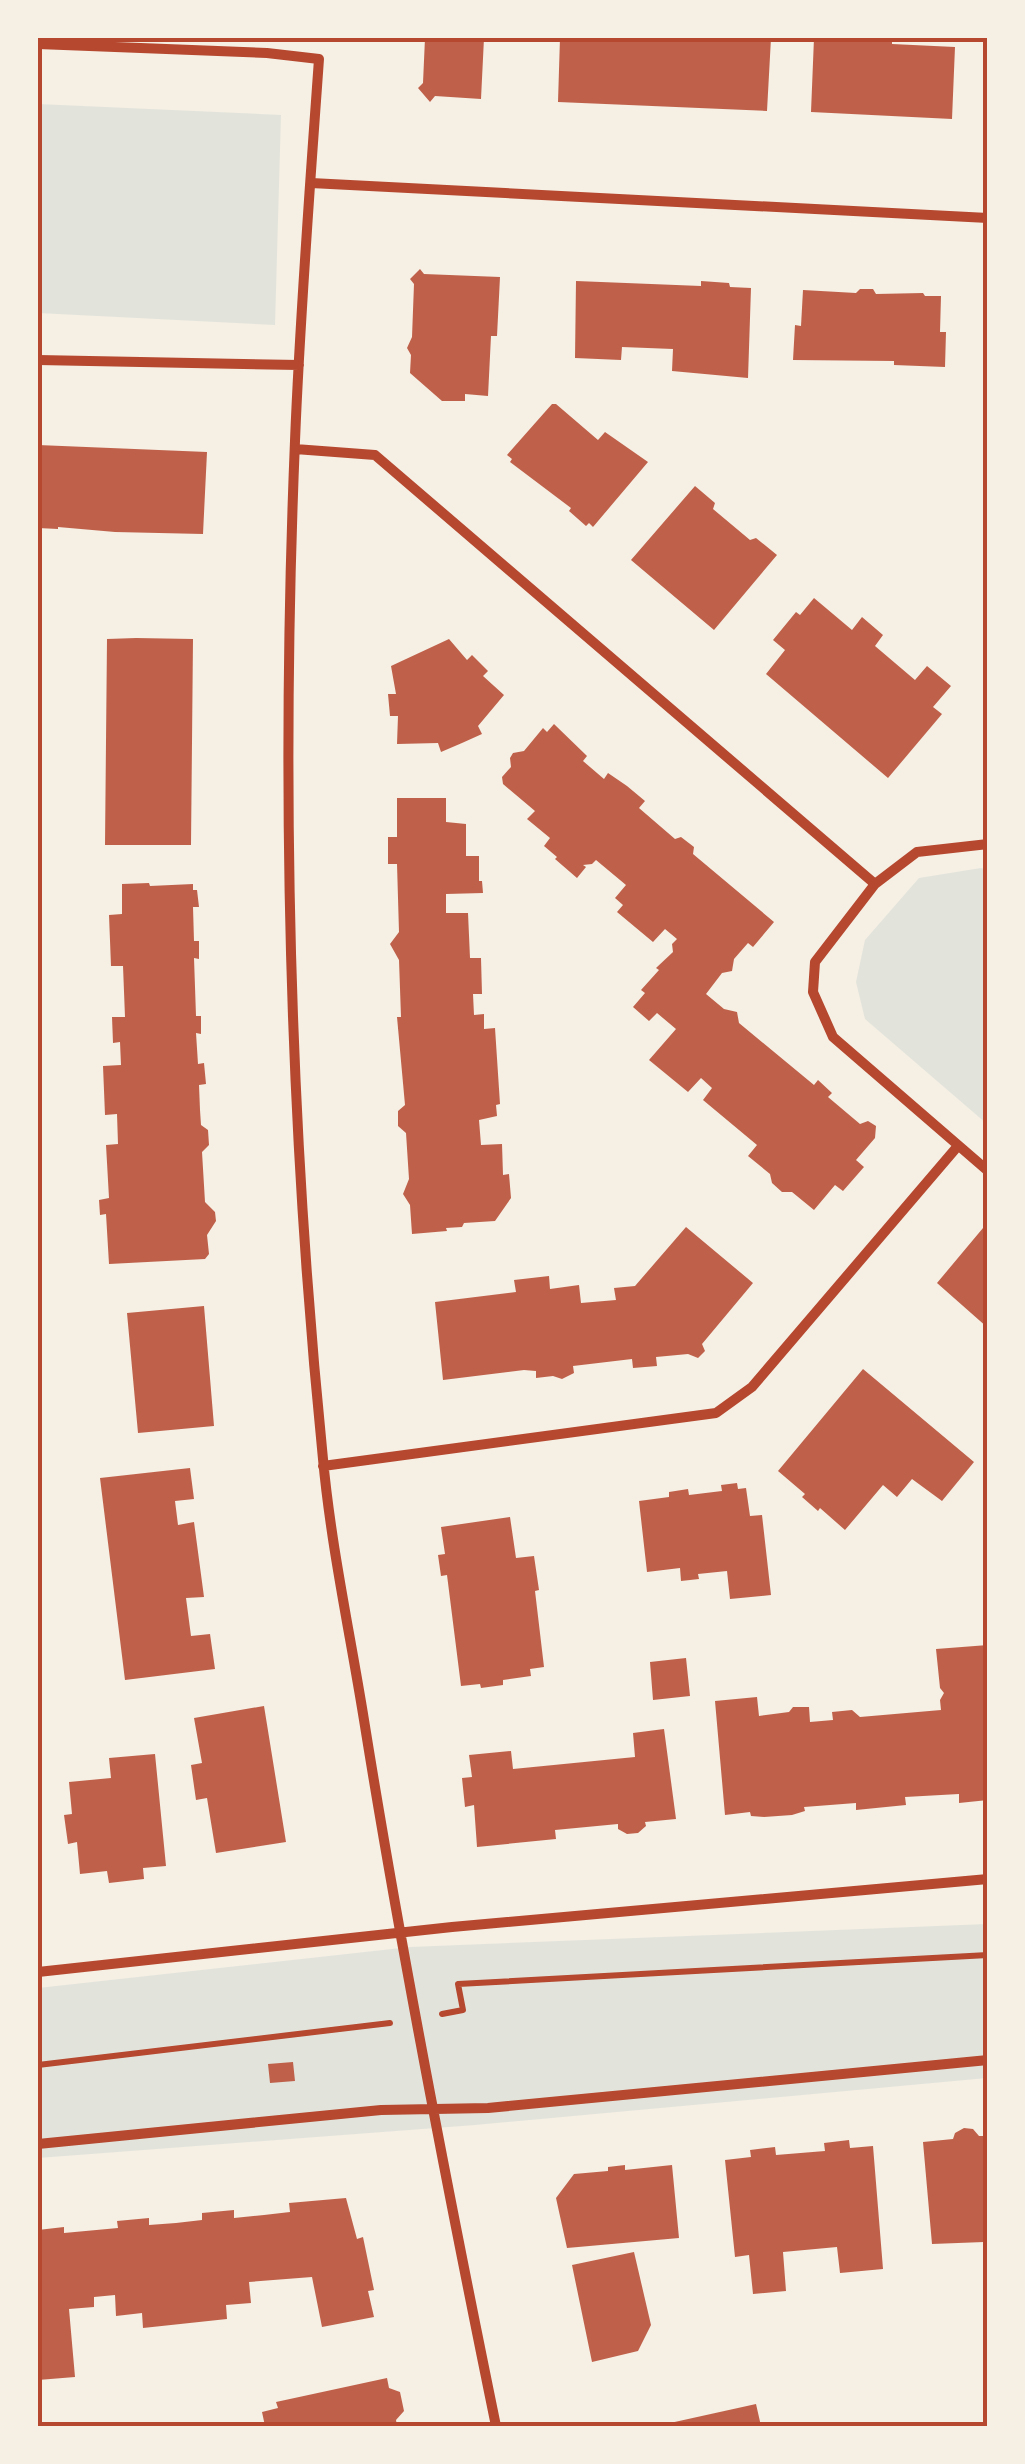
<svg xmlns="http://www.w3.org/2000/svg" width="1025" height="2464" viewBox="0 0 1025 2464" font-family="Raleway,sans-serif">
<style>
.green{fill:#e2e4dc}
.building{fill:#bf614a}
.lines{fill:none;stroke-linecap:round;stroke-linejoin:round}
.path{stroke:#b5482f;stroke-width:6}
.minor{stroke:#b5482f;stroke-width:10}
.neatline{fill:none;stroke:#b5482f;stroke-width:4}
</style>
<rect width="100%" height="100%" fill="#f6efe4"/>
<path class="green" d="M38,104L281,115L275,325L38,313Z
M981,868L988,870L987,1124L865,1019L856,982L865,940L919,878Z
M987,1924V2078L475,2125L38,2158V1988L410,1947Z"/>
<path class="building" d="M425,38H484L481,99L435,96L430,102L418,88L423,83Z
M560,38H771L767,111L558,102Z
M814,38H892V44L955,47L952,119L811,112Z
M420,269L424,274L500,277L497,336H491L488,396L465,394V401H442L410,373L411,355L407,348L412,337L414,284L410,279Z
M576,281L701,286V281L729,283L730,287L751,288L748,378L672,371L673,349L622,347L621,360L575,358Z
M860,289H873L876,294L923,293L925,296H941L940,332H946L945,367L894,365V361L793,360L795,325L801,326L803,290L856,293Z
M552,404H556L598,440L605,432L648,462L593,527L589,523L586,526L569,511L571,508L510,462L512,459L507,455Z
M38,445L207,452L203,534L115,532L58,527V529L38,528Z
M695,486L715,503L713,509L750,540L756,538L777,555L714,630L631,560Z
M814,598L852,630L862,617L883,635L875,646L915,680L927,666L951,686L933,707L942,714L888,778L766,674L785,650L773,640L796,612L800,615Z
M136,638L193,639L191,845H105L107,639Z
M449,639L467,660L472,655L488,671L483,676L504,695L478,726L482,734L462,743L441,752L438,743L397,744L398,716H390L388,694H396L391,666Z
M554,724L587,756L583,761L604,779L608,773L627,786L645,801L639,808L675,839L681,837L694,847L693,854L774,922L753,947L748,943L734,959L732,971L722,973L706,994L724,1009L737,1012L739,1023L814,1085L818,1080L832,1093L828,1097L860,1124L868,1121L876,1126L875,1138L856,1160L864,1167L843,1191L835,1185L814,1210L792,1192H782L772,1183L770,1174L748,1156L757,1145L703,1100L712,1088L701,1078L688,1092L649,1060L676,1029L657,1013L649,1021L633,1007L645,993L641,990L659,970L656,968L673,952L672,944L677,939L665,929L653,942L617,912L623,905L615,898L626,885L596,860L592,864L583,865L586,867L577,878L555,859L557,857L544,846L550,838L527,819L535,811L503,784L502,777L511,767L510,758L513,753L524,751L543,728L547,732Z
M397,798H446V822L466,824V856H479V881H482L483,893L446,894V913H468L470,958H481L482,994H473L474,1015L484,1014V1029L495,1028L500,1104L496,1105L497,1116L479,1120L481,1145L502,1144L503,1175L509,1174L511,1198L495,1221L464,1223L462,1227L446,1228L447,1231L412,1234L410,1205L403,1194L409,1179L406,1133L398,1126V1111L405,1105L397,1017H401L399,960L390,944L399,932L397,864H388V837H397Z
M149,883L150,886L193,884V890H197L199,907H193L194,941H199V959L194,958L196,1016H201V1034L196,1033L198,1064L204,1063L206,1084L199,1085L200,1110L201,1125L208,1130L209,1145L202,1152L205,1202L215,1212L216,1221L207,1235L209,1254L205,1259L109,1264L106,1214L100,1215L99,1200L109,1198L106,1145L118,1144L117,1114L105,1115L103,1066L121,1065L120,1042L113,1043L112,1017H125L123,966H111L109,915L122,914V884Z
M686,1227L753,1283L702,1344L705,1351L698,1358L688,1354L656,1357L657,1366L633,1368L632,1359L573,1366L574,1373L562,1379L553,1376L536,1378V1371L524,1370L443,1380L435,1302L516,1292L514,1280L549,1276L550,1289L579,1285L581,1303L616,1300L614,1288L635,1286Z
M983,1228L988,1231V1328L937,1283Z
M204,1306L214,1426L138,1433L127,1313Z
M863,1369L974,1462L942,1501L912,1479L897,1497L883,1485L845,1530L820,1508L818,1511L802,1497L805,1494L778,1471Z
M190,1468L194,1499L175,1501L178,1525L194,1522L204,1597L186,1598L191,1636L210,1634L215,1669L125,1680L100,1478Z
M737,1483L738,1489L746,1488L750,1516L762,1515L771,1595L730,1599L727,1571L698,1574L699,1579L681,1581L680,1568L647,1572L639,1501L669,1497V1492L688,1489L689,1495L722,1491L721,1485Z
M510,1517L516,1558L534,1556L539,1590L535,1591L544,1667L530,1669L531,1676L503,1680V1685L481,1688L480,1684L461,1686L447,1575L441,1576L438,1555L445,1554L441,1527Z
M988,1645V1800L959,1803V1794L905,1797L906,1805L856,1810V1803L804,1807L805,1811L792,1815L764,1817L751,1816L750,1812L725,1815L715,1701L757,1697L759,1716L789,1712L793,1707H809L810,1722L833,1720L832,1712L852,1710L860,1717L941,1710L940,1700L944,1693L940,1688L936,1649Z
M686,1658L690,1696L653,1700L650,1662Z
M264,1706L286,1842L216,1853L207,1798L196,1800L191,1765L202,1763L194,1718Z
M664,1729L676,1819L645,1822L646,1826L638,1833L627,1834L618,1829V1824L555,1830L556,1839L477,1847L474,1805L465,1807L462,1778L472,1777L469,1755L511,1751L513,1769L635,1757L633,1733Z
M155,1754L166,1866L143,1868L144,1879L109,1883L107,1871L80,1874L77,1842L68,1844L64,1815L72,1814L69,1782L111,1778L109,1758Z
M293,2062L295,2081L270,2083L268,2064Z
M964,2128L973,2129L979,2136H988V2239L984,2242L932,2244L923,2142L953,2139L955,2133Z
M849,2140L850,2148L873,2146L883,2269L840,2273L837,2247L783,2252L786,2291L753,2294L749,2255L735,2257L725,2160L751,2157L750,2150L775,2147L776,2155L825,2151L824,2143Z
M625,2165V2170L672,2165L679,2238L567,2248L556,2198L574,2174L608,2171V2167Z
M346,2198L357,2239L363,2237L374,2290L368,2291L374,2317L322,2327L312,2277L249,2282L251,2303L226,2305L227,2319L143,2328L142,2313L116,2316L115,2295L94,2297V2307L69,2309L75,2377L38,2380V2230L64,2227V2233L118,2228L117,2221L149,2218V2225L176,2223L202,2220V2213L234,2210V2218L264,2215L290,2212L289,2203Z
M634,2252L651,2325L638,2351L592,2362L572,2265Z
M387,2378L389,2388L400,2392L404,2411L396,2420L397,2426H265L262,2412L278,2408L276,2402Z
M756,2404L761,2426H662L661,2425Z"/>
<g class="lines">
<path class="path" d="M442,2014L463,2010L458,1984L988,1955
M38,2065L390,2023"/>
<path class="minor" d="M38,44L267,53L319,59C310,186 300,314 295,441C281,780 289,1122 323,1459C331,1546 350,1633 364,1720C402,1957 448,2192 496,2426
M311,183L988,218
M38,360L299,365
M295,449L375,455L875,884
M988,844L917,852L875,884L815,962L813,992L833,1037L988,1171
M323,1466L716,1413L752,1387L957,1147
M38,1972L452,1927L988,1879
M38,2144L381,2110L488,2108L988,2060"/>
</g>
<rect width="1025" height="2464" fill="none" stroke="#f6efe4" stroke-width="80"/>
<rect x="40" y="40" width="945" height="2384" class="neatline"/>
</svg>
